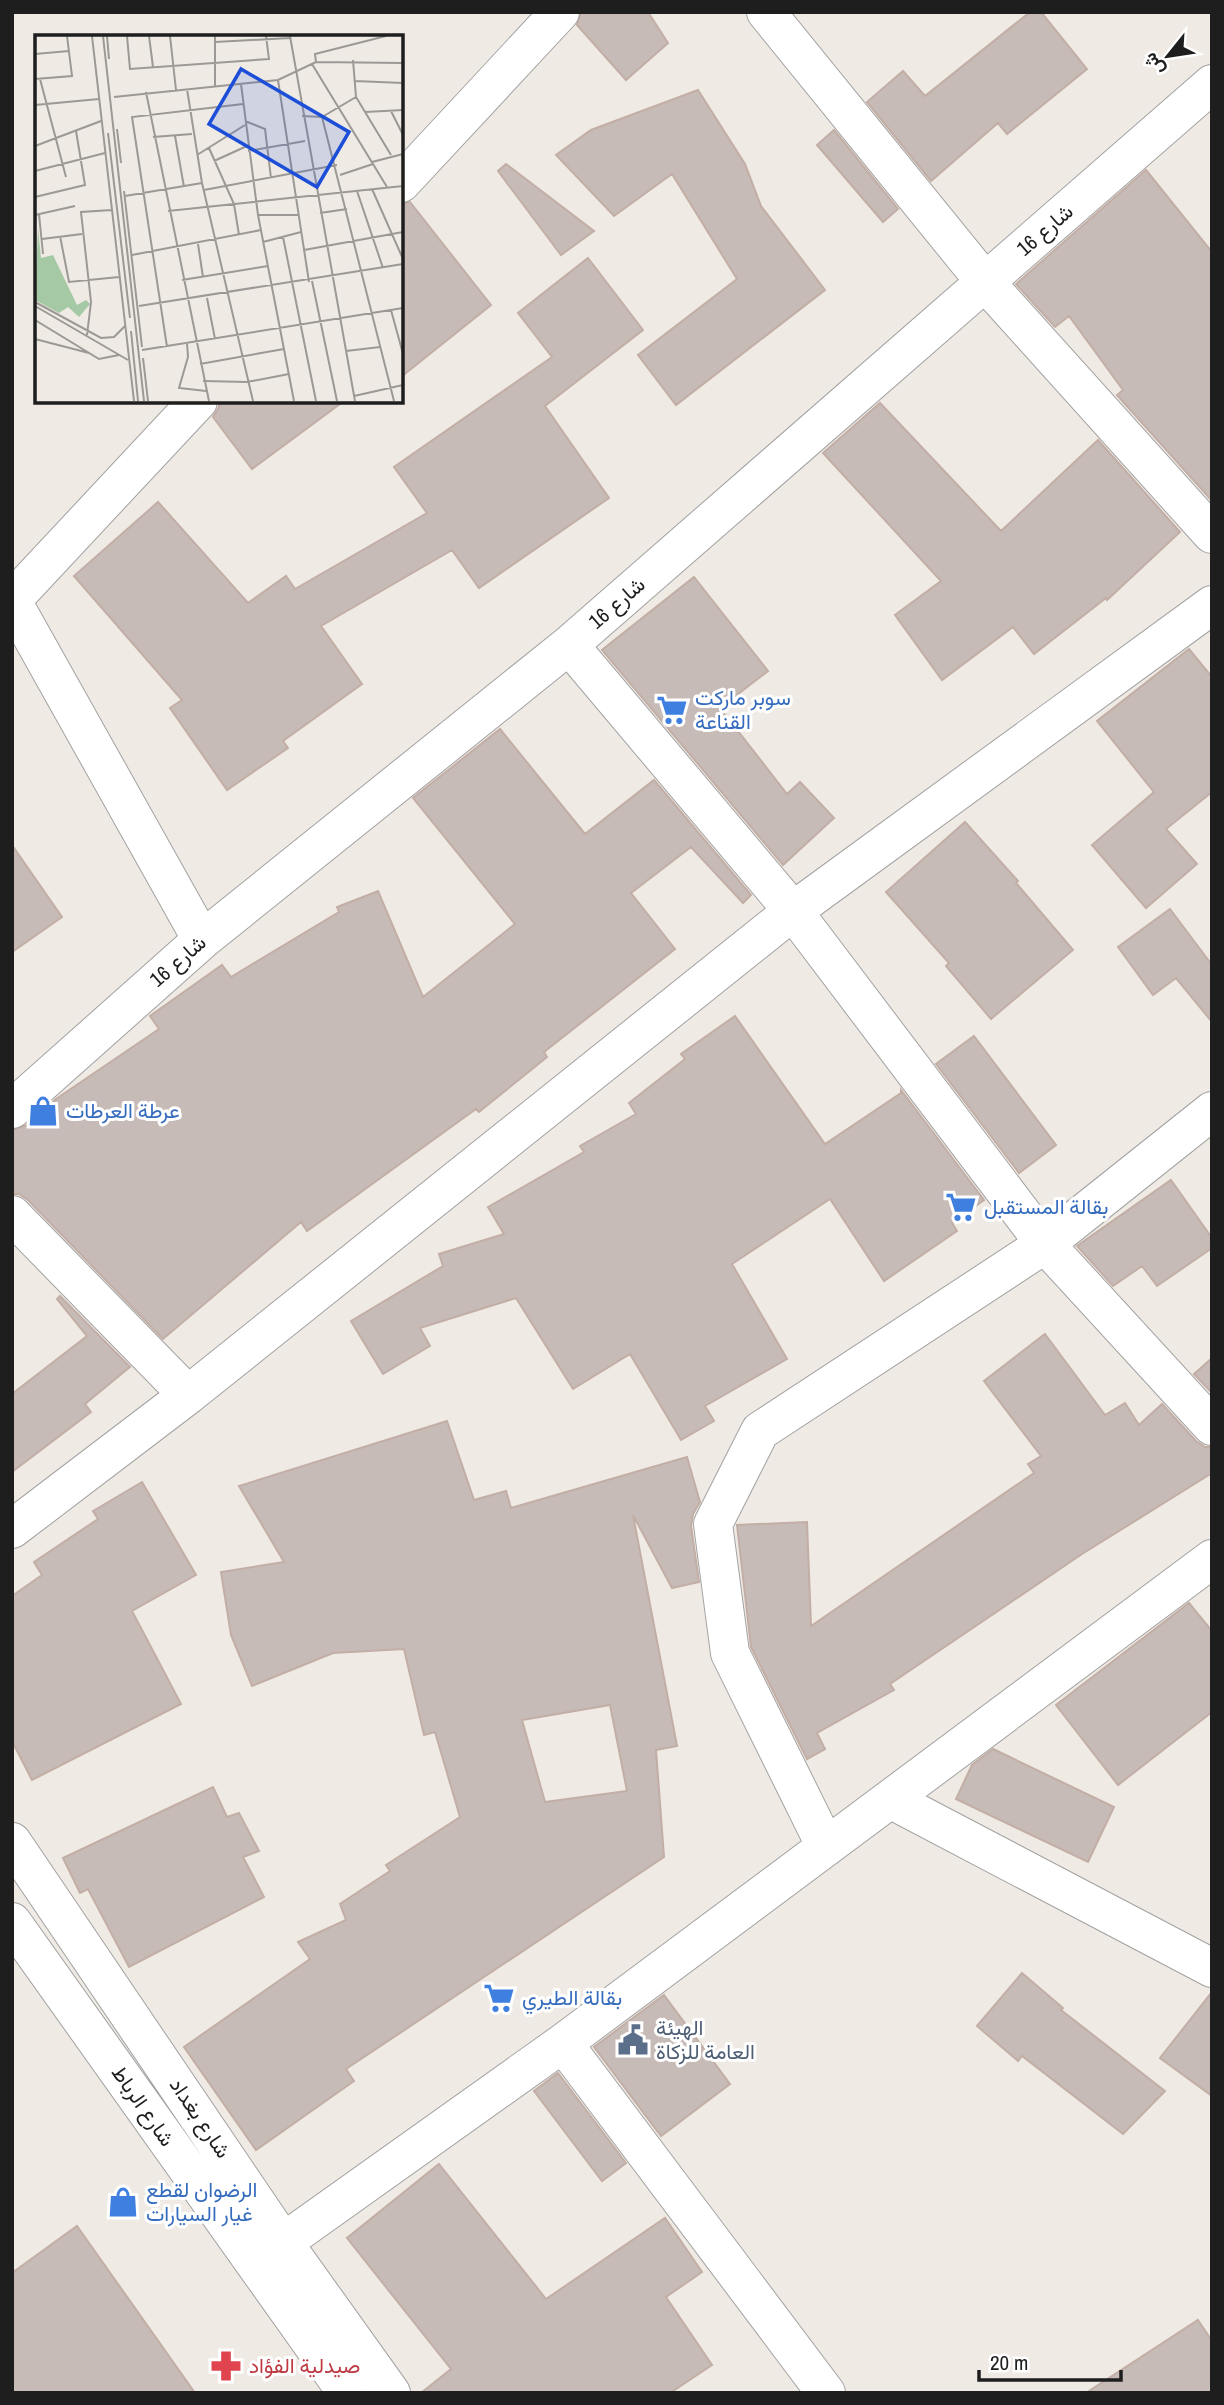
<svg xmlns="http://www.w3.org/2000/svg" width="1224" height="2405" viewBox="0 0 1224 2405" font-family="'Archivo Narrow',Vazirmatn,sans-serif">
<style>
.building{fill:#c7bbb7;stroke:#c2aea5;stroke-width:2;fill-rule:evenodd}
.lines{fill:none;stroke-linecap:round;stroke-linejoin:round}
.minor-casing{stroke:#a2a2a2;stroke-width:40}
.tertiary-casing{stroke:#a2a2a2;stroke-width:40}
.minor{stroke:#fff;stroke-width:38}
.tertiary{stroke:#fff;stroke-width:38}
.labels{text-anchor:middle;stroke-width:6;stroke-linejoin:round;paint-order:stroke}
.street-label{font-size:21px;fill:#1e1e1e;stroke:#fff}
.shop-label{font-size:21px;fill:#366cbe;stroke:#fff;text-anchor:start}
.service-label{font-size:21px;fill:#4e5e75;stroke:#fff;text-anchor:start}
.health-label{font-size:21px;fill:#be3a42;stroke:#fff;text-anchor:start}
.inset-road{fill:none;stroke:#9b9895;stroke-width:2}
.view{fill:#1d4ed8;fill-opacity:0.15;stroke:#1d4ed8;stroke-width:3.5}
.inset-edge{fill:none;stroke:#1e1e1e;stroke-width:3.5}
</style>
<rect width="100%" height="100%" fill="#efeae4"/>
<path class="building" d="M581,12H648L668,43L626,80L577,25Z
M1030,12H1041L1087,69L1007,134L998,123L931,181L867,102L903,71L925,96Z
M698,90L745,164L761,206L825,290L676,405L638,355L737,279L672,174L614,216L556,155L591,130Z
M834,130L898,209L883,222L817,145Z
M506,164L594,231L561,255L498,171Z
M1146,170L1212,252V501L1117,395L1123,390L1069,316L1055,327L1016,284Z
M410,202L491,305L401,377V204Z
M588,258L643,330L545,406L609,498L479,588L452,550L321,626L362,684L283,741L288,748L227,790L170,708L182,700L74,576L158,502L248,603L286,576L295,589L427,513L394,467L552,357L518,313Z
M219,401H344L252,469L213,417L219,407Z
M880,403L1001,531L1098,440L1180,532L1107,600L1106,598L1034,654L1013,627L942,680L895,615L941,581L823,453Z
M694,577L768,671L720,708L787,794L800,782L834,818L783,865L602,650Z
M1189,649L1212,677V792L1166,829L1197,864L1146,908L1092,845L1154,792L1097,721Z
M500,729L585,834L654,780L751,895L743,903L691,847L631,893L675,949L544,1052L547,1057L479,1112L476,1109L307,1231L301,1222L163,1339L28,1200L19,1194H12V1130L27,1125L56,1099L159,1029L150,1016L222,965L231,977L339,912L337,907L378,891L423,997L515,924L413,798Z
M965,822L1018,881L1016,883L1073,950L991,1019L946,966L949,963L886,892Z
M12,845L62,917L12,952Z
M1170,909L1212,965V1022L1176,978L1153,995L1118,947Z
M735,1016L825,1144L901,1093V1090L984,1200L952,1223L957,1231L884,1281L830,1199L732,1264L787,1359L705,1406L714,1421L681,1440L630,1354L573,1389L516,1298L420,1328L430,1346L383,1374L351,1321L443,1266L439,1254L504,1234L488,1207L584,1152L580,1146L636,1114L629,1103L685,1059L681,1054Z
M974,1036L1056,1145L1019,1173L936,1064Z
M1171,1180L1212,1238V1248L1157,1286L1142,1266L1113,1286L1077,1246Z
M60,1296L130,1367L85,1404L91,1412L12,1472V1394L87,1336L57,1299Z
M1045,1334L1105,1415L1125,1403L1139,1425L1162,1404L1196,1441L1205,1447H1212V1473L1082,1554L890,1684L894,1690L817,1733L825,1749L807,1759L751,1647L737,1525L807,1522L811,1626L1034,1473L1028,1464L1041,1456L984,1381Z
M1212,1358V1393L1194,1374Z
M447,1421L474,1500L506,1491L511,1508L687,1457L700,1502L693,1514L691,1526L699,1582L672,1588L633,1515L677,1746L656,1750L664,1857L346,2069L354,2081L256,2150L184,2047L310,1959L298,1942L346,1920L340,1904L390,1871L386,1865L460,1817L435,1732L424,1735L404,1649L333,1653L252,1686L231,1635L221,1572L284,1562L239,1486ZM610,1705L627,1791L545,1802L522,1720Z
M142,1482L196,1575L132,1611L181,1704L32,1780L12,1741V1596L42,1575L34,1562L98,1519L93,1511Z
M1189,1603L1212,1631V1712L1118,1785L1056,1705Z
M993,1749L1114,1807L1088,1862L956,1799L972,1765Z
M213,1787L227,1817L239,1813L259,1851L243,1857L264,1897L129,1967L88,1889L80,1893L63,1858Z
M1022,1973L1063,2008L1061,2010L1165,2091L1123,2134L1022,2056L1018,2061L977,2026Z
M1212,1992V2096L1160,2058Z
M664,1995L730,2084L661,2136L594,2047Z
M558,2073L626,2163L602,2181L534,2091Z
M439,2164L546,2299L665,2218L702,2272L666,2297L712,2365L670,2393H421L451,2369L347,2238Z
M77,2226L195,2393H12V2273Z
M1198,2320L1212,2341V2393H1086Z"/>
<g class="lines">
<g class="minor-casing">
<path id="minor" d="M766,12L986,283L1212,534
M401,183L560,12
M12,600L198,401
M12,601L202,940
M569,645L793,911L1045,1244L1212,1426
M12,1109L202,940L569,645L1212,84
M12,1215L188,1395
M12,1529L188,1395L793,911L1212,605
M890,1799L1212,1968
M826,1847L730,1653L713,1524L760,1431L1045,1244L1212,1111
M563,2043L826,2393
M257,2261L563,2043L1212,1559"/>
</g>
<g class="tertiary-casing">
<path id="tertiary" d="M12,1842L283,2242L391,2393
M12,1922L347,2393"/>
</g>
<use href="#minor" class="minor"/>
<use href="#tertiary" class="tertiary"/>
</g>
<defs>
<g id="supermarket-bare" transform="scale(2.415)"><path d="M-6-5.5h2.5l.6 2H6L4.5 2H-2.5L-4.4-4H-6ZM-1.5 3.2a1.3 1.3 0 1 0 .1 0ZM3 3.2a1.3 1.3 0 1 0 .1 0Z" fill="#3f7fe0" stroke="#fff" stroke-width="2.5" paint-order="stroke"/></g>
<g id="shop-bare" transform="scale(2.415)"><path d="M-5-2.5h2.3a2.7 3.5 0 0 1 5.4 0H5L5.5 6h-11ZM-1.5-2.5h3a1.5 2.3 0 0 0-3 0Z" fill="#3f7fe0" stroke="#fff" stroke-width="2.5" paint-order="stroke"/></g>
<g id="civic-bare" transform="scale(2.415)"><path d="M-.6-6.5H3V-4.5H.6V-3L4-1V1h2V6H-6V1h2V-1L-.6-3ZM-1.2 2.5V6h2.4V2.5Z" fill="#5c6f8a" stroke="#fff" stroke-width="2.5" paint-order="stroke"/></g>
<g id="pharmacy-bare" transform="scale(2.415)"><path d="M-2-6h4v4h4v4h-4v4h-4v-4h-4v-4h4Z" fill="#e0444e" stroke="#fff" stroke-width="2.5" paint-order="stroke"/></g>
</defs>
<g fill-rule="evenodd">
<use href="#supermarket-bare" x="672" y="710"/>
<use href="#shop-bare" x="43" y="1111"/>
<use href="#supermarket-bare" x="961" y="1207"/>
<use href="#supermarket-bare" x="499" y="1998"/>
<use href="#civic-bare" x="633" y="2040"/>
<use href="#shop-bare" x="123" y="2202"/>
<use href="#pharmacy-bare" x="226" y="2366"/>
</g>
<g class="labels">
<g class="street-label">
<text transform="translate(1045 230) rotate(-41)" y="7">شارع 16</text>
<text transform="translate(617 603) rotate(-41)" y="7">شارع 16</text>
<text transform="translate(178 961) rotate(-41)" y="7">شارع 16</text>
<text transform="translate(143 2106) rotate(55)" y="7">شارع الرباط</text>
<text transform="translate(200 2118) rotate(56)" y="7">شارع بغداد</text>
</g>
<g class="shop-label">
<text x="695" y="705">سوبر ماركت<tspan x="695" dy="24">القناعة</tspan></text>
<text x="66" y="1118">عرطة العرطات</text>
<text x="984" y="1214">بقالة المستقبل</text>
<text x="522" y="2005">بقالة الطيري</text>
<text x="146" y="2197">الرضوان لقطع<tspan x="146" dy="24">غيار السيارات</tspan></text>
</g>
<g class="service-label">
<text x="656" y="2035">الهيئة<tspan x="656" dy="24">العامة للزكاة</tspan></text>
</g>
<g class="health-label">
<text x="249" y="2373">صيدلية الفؤاد</text>
</g>
</g>
<g transform="translate(35 35)">
<rect width="368" height="368" fill="#efeae4"/>
<path d="M3,194L6,223L18,220L42,270L51,265L55,269L44,282L33,272L24,278L0,265Z" fill="#a4c9a4"/>
<path class="inset-road" d="M57,1L99,366M68,1L109,366M72,1L74,24M92,1L95,34L234,24L231,1M114,1L118,32M135,1L141,55M180,1V52M255,1L320,366M180,7L255,3M0,19L34,16M318,25L321,62L356,120M281,27L280,19L351,1M277,29L352,152M0,44L37,41L32,1M5,44L31,142M243,45L274,247M320,46L368,48M206,49L223,180L259,366M152,54L167,148L218,366M111,57L174,366M79,62L243,45L281,27L368,28M0,70L64,64M356,76L368,100M330,77L368,75M267,81L287,82L321,62M287,82L359,366M210,86L230,94L236,143M82,94L86,128M73,98L95,283M140,101L149,152M118,102L157,99M0,111L66,86M174,113L199,169L204,200M213,116L270,106M162,120L210,90M179,126L212,111M337,127L368,119M0,136L70,118M305,140L338,129M337,154L368,224M169,155L302,130M89,156L107,312M322,156L348,233M90,161L167,148M0,162L50,150L41,96M133,176L368,151M285,178L312,174M4,179L8,219M0,180L40,171M223,180H263M25,201L34,247L84,242M248,202L281,366M7,204L47,199M228,207L266,197M163,209L168,242M269,215L368,197M97,220L226,195M147,245L233,231M277,246L302,366M172,263L180,304M0,267L66,303L79,302L90,291M0,271L93,325M104,271L368,229M356,275L368,319M0,285L64,324L84,320M96,296L103,366M52,300L56,267L46,177L77,175M0,304L54,318M152,308L153,322L144,353L171,356M132,312L97,82L208,69M107,315L368,273M311,316L345,312M108,323L113,366M165,329L249,314M168,346L212,347L254,339M319,361L368,350"/>
<path class="view" d="M206,34L314,97L282,152L174,89Z"/>
<rect width="368" height="368" class="inset-edge"/>
</g>
<rect width="1224" height="2405" fill="none" stroke="#1e1e1e" stroke-width="28"/>
<g transform="translate(1168 56) rotate(240)" stroke="#ffffff" stroke-width="5" paint-order="stroke">
<path d="M0-5L12 26L0 18L-12 26Z" fill="#1e1e1e"/>
<text y="-10" font-size="19" font-weight="bold" text-anchor="middle" fill="#1e1e1e">ش</text>
</g>
<path d="M979 2370v10h142v-10" fill="none" stroke="#1e1e1e" stroke-width="3.5"/>
<text x="990" y="2370" font-size="21" fill="#1e1e1e" stroke="#ffffff" stroke-width="5" paint-order="stroke">20 m</text>
</svg>
